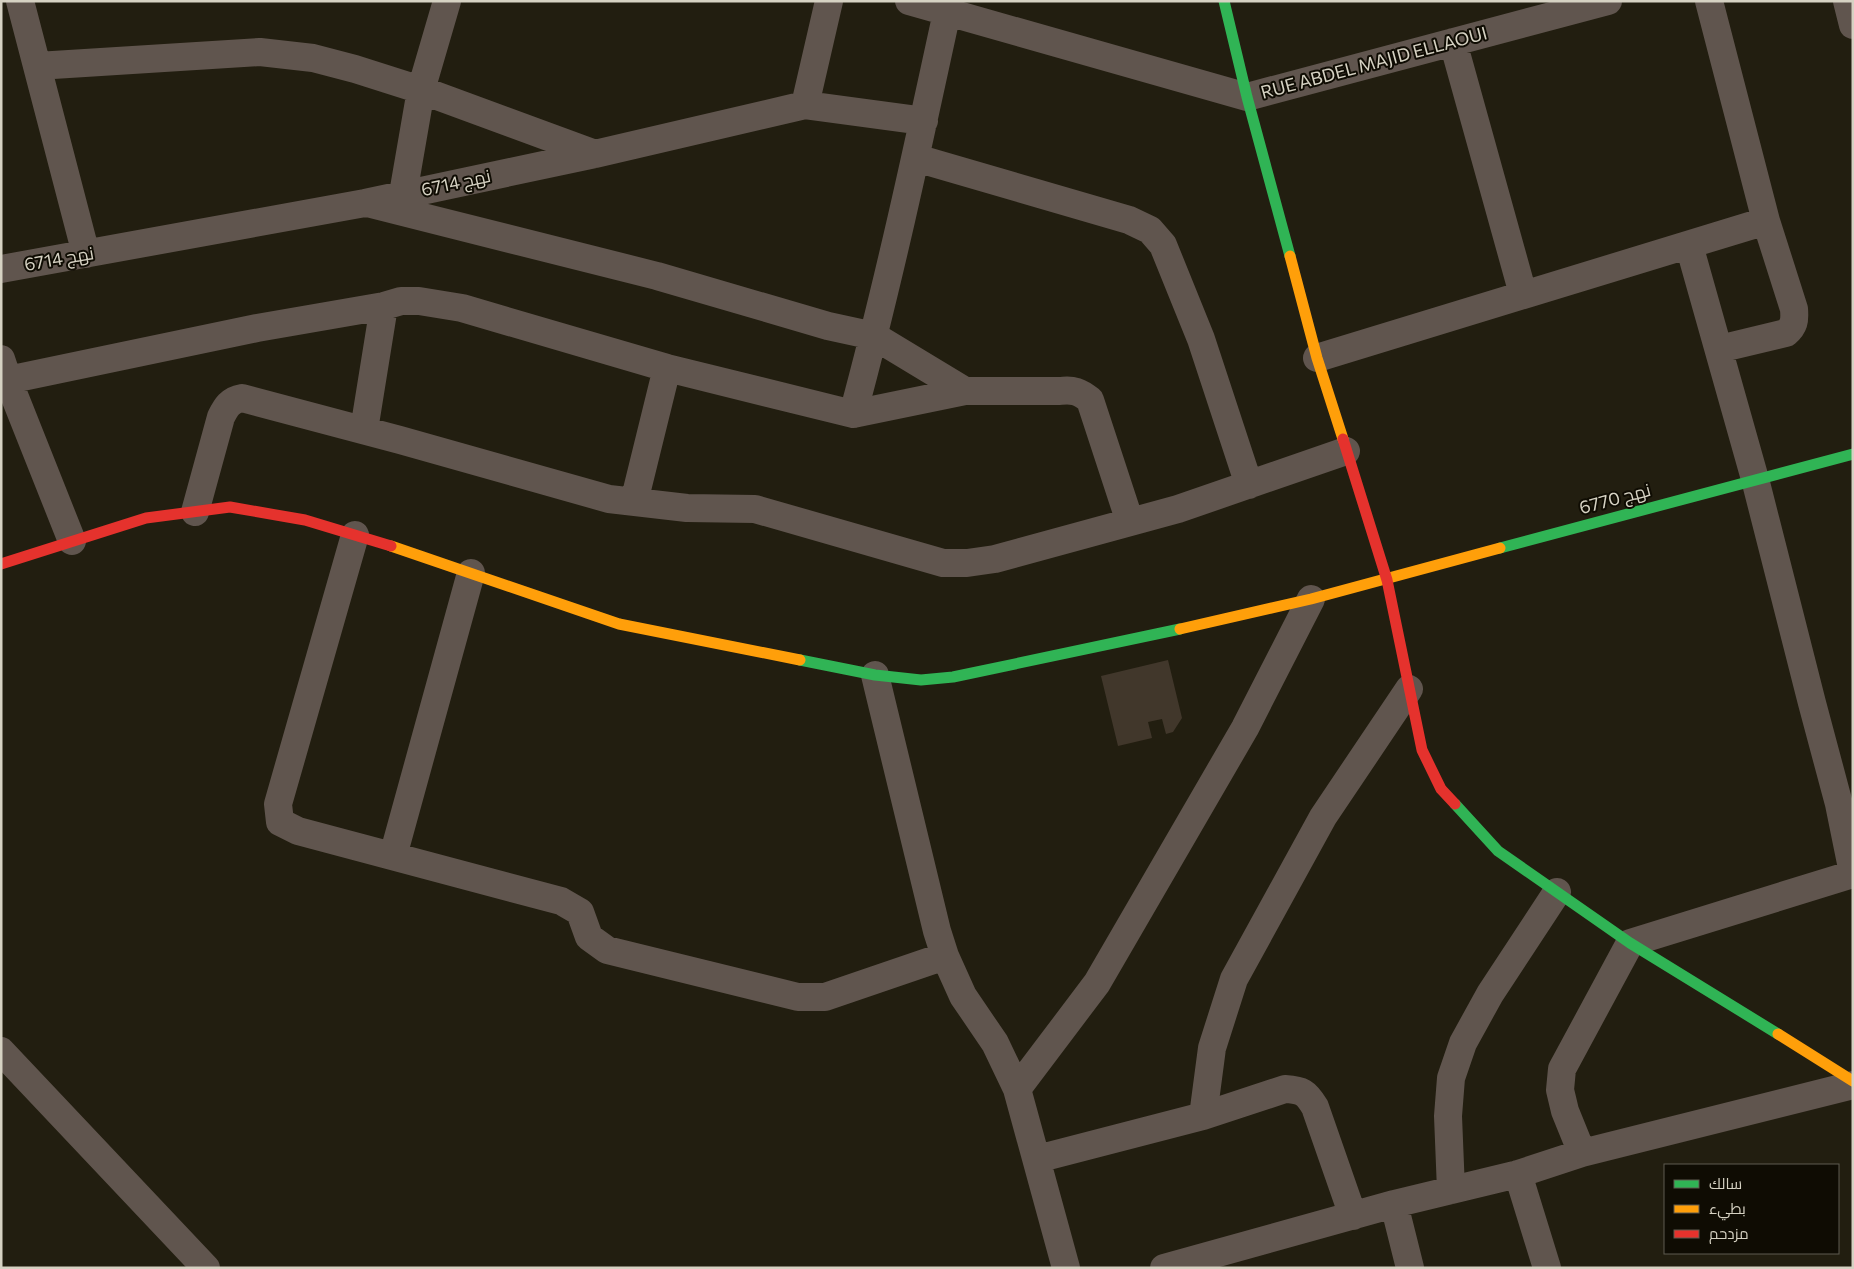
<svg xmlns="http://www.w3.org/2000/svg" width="1854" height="1269" viewBox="0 0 1854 1269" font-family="Commissioner,Cairo,sans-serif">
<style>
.building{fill:#41372b}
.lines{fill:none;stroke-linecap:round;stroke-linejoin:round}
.street{stroke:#60554e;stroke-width:28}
.fast{stroke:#30b455;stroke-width:11}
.slow{stroke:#ff9f0a;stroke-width:11}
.jam{stroke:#e5322d;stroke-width:11}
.labels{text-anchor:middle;stroke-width:4;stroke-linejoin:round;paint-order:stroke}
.street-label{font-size:18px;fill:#d6d2c3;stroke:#0f0c03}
</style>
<rect width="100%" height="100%" fill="#221e10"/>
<path class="building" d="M1168,660L1182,718L1173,732L1166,734L1162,719L1148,722L1152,738L1118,746L1101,676Z"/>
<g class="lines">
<path class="street" d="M20,1L86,254
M909,1L1247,97L1608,1
M1709,1L1766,221L1794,309C1795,321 1794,326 1786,333L1719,349
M1847,1L1853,25
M1453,42L1523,294
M37,66L260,52L313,58L355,69L421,90L595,154
M805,105L924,121
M916,158L1129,220L1150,230L1163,245L1201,339L1249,485
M403,194L421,90L447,1
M371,204L657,276L828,326L874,336L965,391
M1689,245L1755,479L1812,703L1839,804L1853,873
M1,269L365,203L595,154L805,105L829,1
M1317,358L1766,221
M1,359L8,380L72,541
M8,380L257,328L384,306L401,301H419L462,308L667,368L853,414L965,391H1060C1073,389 1080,392 1090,400L1130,522
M853,414C889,281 918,146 947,12
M364,430L384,306
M634,502L667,368
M195,512L221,417C226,407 230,400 242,398L400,440L609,499L687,508L755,509L943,563H967L995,559L1178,509L1346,451
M355,535L278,804L280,822L298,831L561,901L580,912L589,937L607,950L798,997H825L945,956
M875,675L937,931L945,956L963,996L995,1043L1017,1089L1066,1268
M393,856L471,573
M1,1051L206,1268
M1017,1089L1097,983L1245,728L1311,599
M1203,1116L1212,1048L1234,979L1323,817L1409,689
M1582,1153L1565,1111L1560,1090L1562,1069L1630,943L1853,874
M1037,1159L1203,1116L1285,1089C1302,1090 1306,1092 1315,1107L1353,1216
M1518,1174L1547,1268
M1451,1190L1448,1116L1451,1078L1463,1043L1490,994L1557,892
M1394,1204L1410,1268
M1164,1268L1394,1204L1518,1174L1582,1153L1853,1085"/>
<path class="fast" d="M1224,1L1247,97L1290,256
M1500,548L1853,454
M800,660L875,675L921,680L953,677L1180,629
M1455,804L1498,851L1630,943L1778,1034"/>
<path class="slow" d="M1290,256L1317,358L1343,439
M391,546L619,624L800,660
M1180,629L1311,599L1500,548
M1778,1034L1853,1081"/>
<path class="jam" d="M1343,439L1387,580L1422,750L1441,789L1455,804
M1,564L146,518L230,507L305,520L391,546"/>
</g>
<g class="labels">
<g class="street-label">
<text transform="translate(1374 63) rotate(-15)" y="6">RUE ABDEL MAJID ELLAOUI</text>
<text transform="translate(456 183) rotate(-12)" y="6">نهج 6714</text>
<text transform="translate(59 259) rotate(-10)" y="6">نهج 6714</text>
<text transform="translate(1615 499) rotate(-15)" y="6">نهج 6770</text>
</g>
</g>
<rect width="1854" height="1269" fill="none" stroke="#d6d2c3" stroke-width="5"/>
<rect x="1664" y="1164" width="175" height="90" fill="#0f0c03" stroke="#5f5b50"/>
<rect x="1674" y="1180" width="25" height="8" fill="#30b455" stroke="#5f5b50"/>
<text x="1709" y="1189" font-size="15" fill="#d6d2c3">سالك</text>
<rect x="1674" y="1205" width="25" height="8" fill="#ff9f0a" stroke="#5f5b50"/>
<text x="1709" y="1214" font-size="15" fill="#d6d2c3">بطيء</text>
<rect x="1674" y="1230" width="25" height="8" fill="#e5322d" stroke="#5f5b50"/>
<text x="1709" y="1239" font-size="15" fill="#d6d2c3">مزدحم</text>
</svg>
